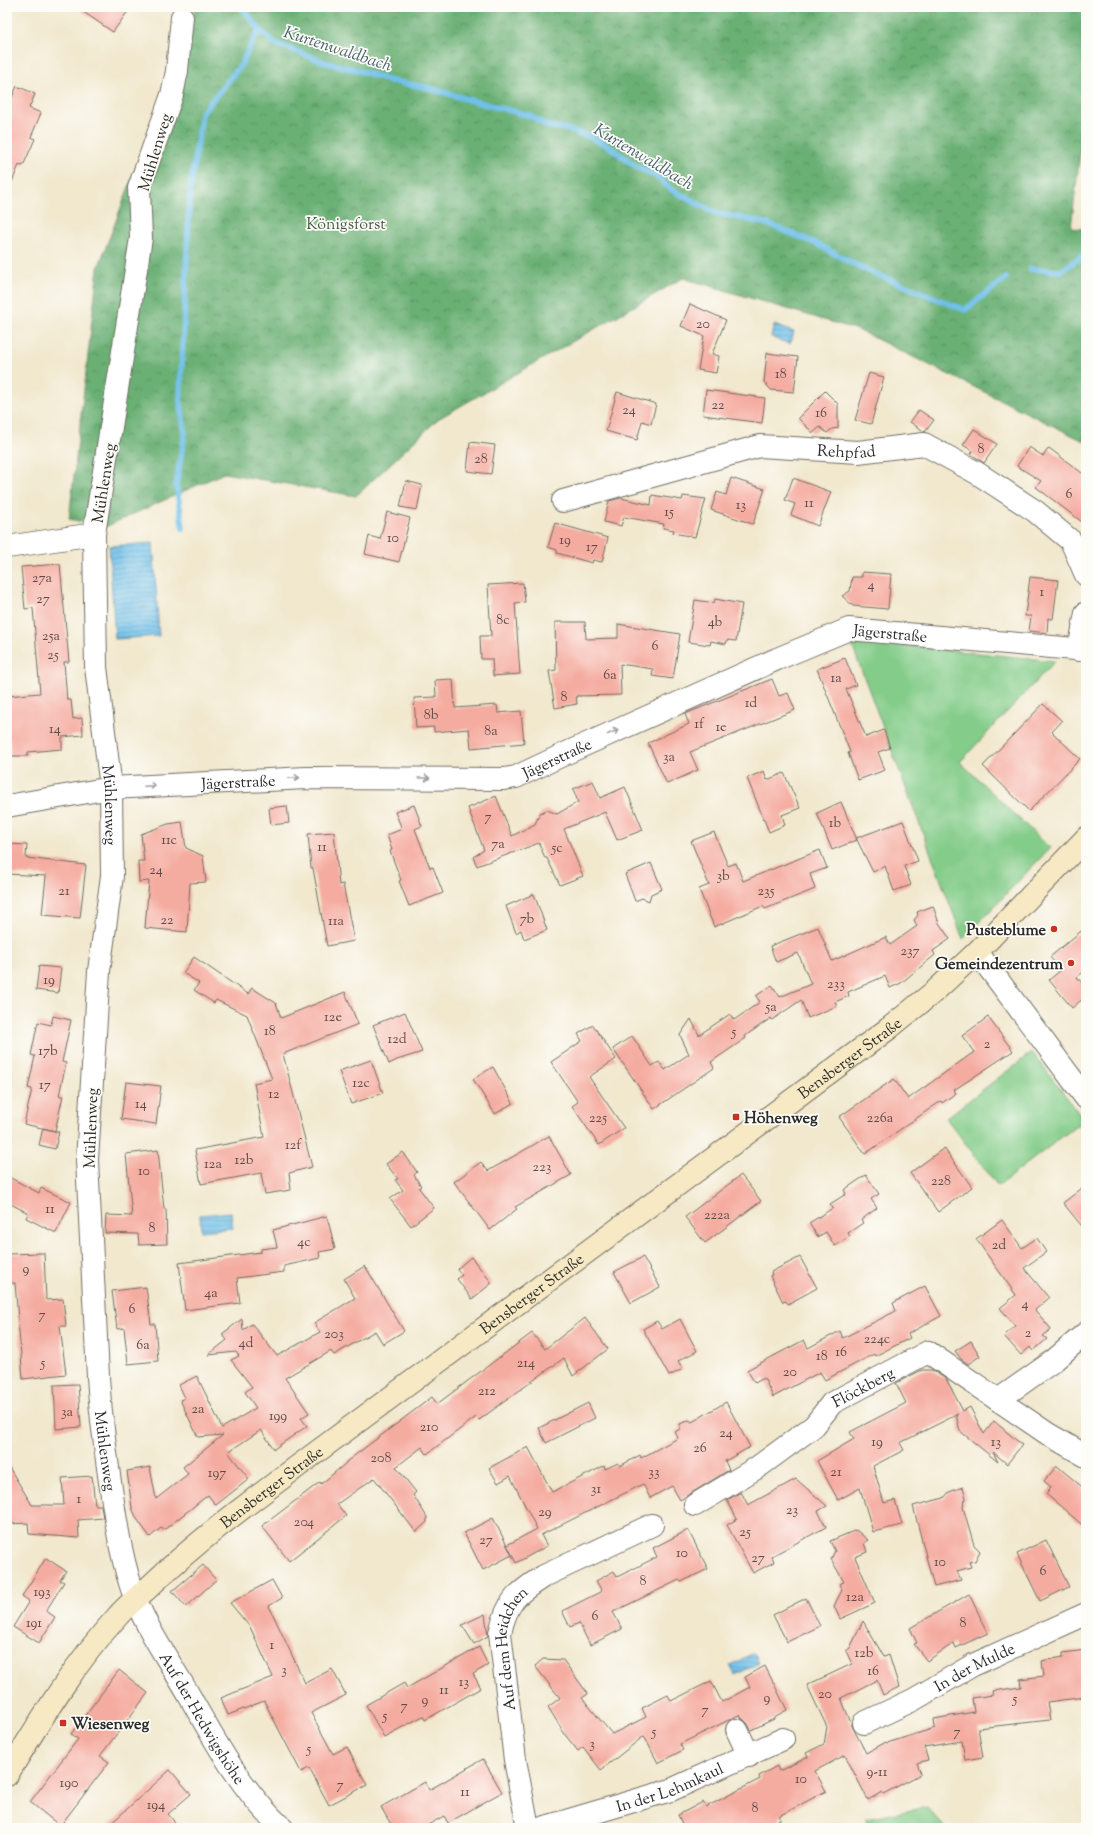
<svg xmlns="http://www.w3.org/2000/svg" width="1093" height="1835" viewBox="0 0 1093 1835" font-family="'Sorts Mill Goudy',serif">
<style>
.forest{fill:url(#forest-crowns);stroke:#4a6e50}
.park{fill:#83cc89;stroke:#577c5a}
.water{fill:url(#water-rules);stroke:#4d768a}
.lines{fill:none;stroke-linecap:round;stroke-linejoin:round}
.stream{stroke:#6fc0ea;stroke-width:6}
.building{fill:#f5aca0}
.street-casing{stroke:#706d64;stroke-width:24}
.secondary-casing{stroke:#706d64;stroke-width:24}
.street{stroke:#fff;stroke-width:22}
.secondary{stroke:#f7e9c3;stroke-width:22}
.oneway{stroke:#a0a0a0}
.poi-dot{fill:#c8321e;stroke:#fdfcf7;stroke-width:1.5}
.labels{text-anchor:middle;stroke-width:3.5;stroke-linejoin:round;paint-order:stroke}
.number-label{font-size:14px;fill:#5e4b48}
.street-label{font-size:16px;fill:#2b2b2b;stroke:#fdfcf7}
.park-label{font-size:16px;fill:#455b47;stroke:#fdfcf7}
.poi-label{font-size:16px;font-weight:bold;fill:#2b2b2b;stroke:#fdfcf7;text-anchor:end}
.water-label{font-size:17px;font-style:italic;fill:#435f6e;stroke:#fdfcf7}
</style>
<defs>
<pattern id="forest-crowns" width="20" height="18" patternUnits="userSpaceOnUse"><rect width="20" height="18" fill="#6ab075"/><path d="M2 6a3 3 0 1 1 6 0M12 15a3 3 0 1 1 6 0" fill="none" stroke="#578f60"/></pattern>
<pattern id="water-rules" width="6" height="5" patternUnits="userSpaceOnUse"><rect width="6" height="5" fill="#6fc0ea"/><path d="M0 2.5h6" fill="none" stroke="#5b9cbe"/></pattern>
</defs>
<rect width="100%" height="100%" fill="#fdfcf7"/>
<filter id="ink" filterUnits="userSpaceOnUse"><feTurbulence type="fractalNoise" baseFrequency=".025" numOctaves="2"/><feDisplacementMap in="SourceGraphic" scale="8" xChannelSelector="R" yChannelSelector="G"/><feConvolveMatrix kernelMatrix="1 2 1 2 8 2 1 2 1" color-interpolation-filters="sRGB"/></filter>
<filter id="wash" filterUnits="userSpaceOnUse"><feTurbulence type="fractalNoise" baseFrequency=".012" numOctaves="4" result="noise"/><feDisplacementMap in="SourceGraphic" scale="16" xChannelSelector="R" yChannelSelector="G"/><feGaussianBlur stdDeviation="0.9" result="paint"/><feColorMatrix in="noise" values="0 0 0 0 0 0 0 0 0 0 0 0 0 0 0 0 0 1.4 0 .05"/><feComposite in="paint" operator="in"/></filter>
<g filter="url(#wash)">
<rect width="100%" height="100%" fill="#f1e8ce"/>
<path class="forest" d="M192,7H1086V104L1071,228L1086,229V442L858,330L683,278L438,419L356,496L224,473L105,527L69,519L98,268L195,13Z"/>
<path class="park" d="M850,640L1055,661L960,762L1050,848L963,939Z
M1032,1052L1084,1120L998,1186L946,1118Z
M927,1807L945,1828H868L866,1819Z"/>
<path class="water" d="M774,325L794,332L790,344L771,337Z
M153,543L159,636L115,639L109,546Z
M231,1212L233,1228L201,1231L200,1215Z
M754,1653L759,1663L735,1675L730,1665Z"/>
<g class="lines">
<path class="stream" d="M242,7L259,29L274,43L327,63L357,70L391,81L429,88L473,101L531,116L547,126L566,129L590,137L610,147L635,166L656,176L672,190L716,213L765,223L815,243L861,268L965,310L1006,278
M1031,269L1061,271L1086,253
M183,528L176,484L185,433L180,400L190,191L202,113L241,65L259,29"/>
</g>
<g id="blocks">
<path class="building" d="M76,7H131L113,32Z
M17,86L35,94L29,108L41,113L31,137L35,139L23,166L19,165L7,194V109Z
M690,304L726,320L712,354L719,356L716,373L698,370L704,336L681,326Z
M767,353L798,357L794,392L771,390L764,382Z
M869,373L884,377L871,424L855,420Z
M706,390L765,398L762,423L703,415Z
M825,391L838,404V428L832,429L827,433L820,427L813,433L798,418Z
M617,392L656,404L651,424L642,421L637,440L606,431Z
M919,410L934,420L925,432L910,422Z
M974,429L997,444L984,463L971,454L973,451L963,445Z
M470,442L495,445L491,474L467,471Z
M1029,447L1043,456L1049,448L1086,476V525L1036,487L1041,481L1017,466Z
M731,478L765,489L753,524L711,510L717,492L726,495Z
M793,478L831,492L818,526L791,515L795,504L785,500Z
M406,481L422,485L417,510L400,507Z
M652,495L682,500L683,496L706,499L695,537L673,533L674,530L663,528L664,524L624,517L621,526L604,522L609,501L621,498L651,505Z
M387,512L410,518L399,562L365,554L369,536L380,539Z
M555,523L608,538L602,562L593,560L592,563L557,553V550L548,547Z
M60,564L69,662H64L67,700H71L73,719L82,718L83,735L62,737V749L28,752V756H10L9,737H7V696L40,693L33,608L25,609L21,567Z
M862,572L891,574L888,609L853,606L842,596L850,591L852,577H862Z
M1030,577L1058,580L1053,619L1048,618L1047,633L1029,631L1031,616H1025Z
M523,583L525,602L515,603L520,674L493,676L492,659H481L480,636H491L488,585Z
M715,599L742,604L736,641L727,640L726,644L711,641L710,645L688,642L695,600L714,603Z
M555,622H585L586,639L618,638V624L680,634L673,679L652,676L653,669L620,664L621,695L576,696L577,704L555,708L549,671L556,670Z
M845,658L856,685L846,689L866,737L884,730L890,748L878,752L885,770L858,780L848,753L850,752L817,669Z
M453,679L455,708L497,705L498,713L521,711L524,743L471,748L469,729L434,732V727L416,728L414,698L436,697L435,680Z
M772,679L779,696L788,693L795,710L690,752L698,770L667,784L648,743L689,724L685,714Z
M1043,704L1062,721L1052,732L1080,759L1029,811L983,766Z
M764,771L767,780L784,773L800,808L782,815L785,825L769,832L747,778Z
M593,781L600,798L625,787L643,830L617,840L605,812L564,829L583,876L560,885L547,858H545L539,843L477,866L473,857L484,850L468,808L496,796L512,836L535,824L540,813L547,810L557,814L578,802L573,789Z
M841,802L857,840L832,850L817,813Z
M414,805L422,826L415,829L430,868L433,867L443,893L409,906L399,881L401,880L390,851L392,850L387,835L402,829L395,812Z
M287,806L289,823L271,825L269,808Z
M903,821L918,861L904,866L911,885L894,891L885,866L873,872L856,838Z
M182,822L186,848L203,856L206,882L190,883L187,932L145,928L149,881L139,882L138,861H144L141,834L168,824Z
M334,832L339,885L343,884L354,941L327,946L313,868H311L308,834Z
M714,832L728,866L736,863L743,881L820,850L827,868L810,874L815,889L765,909L763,906L714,927L699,889L709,885L691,841Z
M7,844L27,845L26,858L86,865L80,918L42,915L46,876L7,874Z
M651,863L662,889L651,894L649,901L642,898L635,901L625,874Z
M534,894L547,930L524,939L521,930L516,933L506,906Z
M933,906L939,923L950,939L933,951L935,955L901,983L890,988L885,976L848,992L849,996L835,1002L837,1006L808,1018L801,1000L772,1020L771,1018L745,1036L746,1038L711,1062L714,1068L654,1109L613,1049L632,1036L652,1066L659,1062L665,1070L689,1054L680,1035L691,1019L699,1035L730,1014L734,1020L760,1002L756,996L772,985L780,997L811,984L798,953L776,962L770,946L818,927L832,961L886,937L890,945L917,926L914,920L918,915L917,912Z
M1086,927V970L1077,977L1086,988V996L1072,1008L1049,980L1061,970L1050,957Z
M194,957L248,994L252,988L276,1003L281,1018L345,992L358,1024L283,1054L312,1167L289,1173L291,1190L265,1194L261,1173L201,1184L195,1150L264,1137L254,1083L272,1079L247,1015L216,1000L214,1003L194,990L199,983L183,973Z
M39,966L61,968L58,993L36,990Z
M405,1012L422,1052L397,1060L389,1064L373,1025Z
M53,1016L71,1020L62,1062L66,1063L59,1096H63L55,1131L24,1124L32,1089L28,1088L35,1056L31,1055L38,1022L51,1025Z
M988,1017L1013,1051L954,1090L956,1093L942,1103L941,1101L865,1154L839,1117L894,1079L908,1099L974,1052L962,1036Z
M593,1025L616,1059L589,1077L624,1128L599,1145L572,1106L578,1102L551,1062L582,1041L578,1034Z
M371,1060L383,1093L351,1104L339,1071Z
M493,1067L513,1103L495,1114L473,1079Z
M126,1082L161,1086L156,1124L121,1119Z
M43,1128L59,1132L55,1149L39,1145Z
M549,1136L571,1175L515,1207L517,1209L490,1230L454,1182L481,1162L488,1171Z
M944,1148L972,1187L938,1212L910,1173Z
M158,1150L164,1209H166L167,1244L139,1245L138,1234L105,1233L106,1215L132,1216L126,1154Z
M403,1152L417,1172L414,1175L421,1186L419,1188L434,1208L411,1226L390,1199L403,1190L395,1180L398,1179L386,1164Z
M741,1175L761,1201L705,1243L685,1217Z
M866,1175L879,1194L871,1199L877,1208L861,1220L863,1223L848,1233L850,1236L835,1246L826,1232L818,1237L809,1223L833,1208L830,1204L846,1194L844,1190Z
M7,1176L39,1193L41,1188L71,1202L56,1233L26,1218L28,1213L7,1202Z
M1086,1185V1231L1063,1203Z
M327,1216L335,1249L319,1252L320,1258L284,1266V1272L237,1278L240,1303L185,1310L179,1263L261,1252V1249L277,1247L273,1230Z
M1002,1220L1022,1248L1037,1238L1046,1252L1024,1268L1049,1298L1035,1310L1051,1329L1043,1336L1047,1339L1033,1351L1030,1347L1021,1355L1004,1336L1015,1326L1000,1308L1016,1295L976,1239Z
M44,1253L46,1300L63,1299L66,1326H60L66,1374L23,1379L15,1283H7V1254Z
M471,1257L492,1283L472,1299L457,1279L462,1275L457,1269Z
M643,1257L660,1287L631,1303L614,1272Z
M800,1257L817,1288L788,1304L786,1301L783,1302L770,1276L772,1275L771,1272Z
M365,1266L404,1331L383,1344L375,1331L334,1355L331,1351L285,1378L309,1413L301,1418L307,1426L274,1449L261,1430L228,1452L249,1479L216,1505L208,1495L164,1530L161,1528L150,1537L137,1519L132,1508L127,1471L150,1467L156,1499L188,1474L183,1467L223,1435L198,1437L180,1400L185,1398L179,1385L197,1376L222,1428L256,1408L245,1392L252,1387L231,1360L239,1356L236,1352L208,1355L227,1340L222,1334L242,1319L243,1330L252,1324L277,1356L320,1332L314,1323L355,1298L344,1279Z
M925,1286L941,1316L908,1334L910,1338L875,1356L874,1354L825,1380L820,1372L773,1397L764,1378L755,1383L747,1370L804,1340L808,1348L840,1331L843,1338L896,1311L893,1303Z
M146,1287L151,1324H155L158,1361L128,1364L124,1328L117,1329L112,1291Z
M585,1318L608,1349L573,1376L564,1358L479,1420L476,1417L427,1454L422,1447L396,1467L416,1492L413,1495L427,1517V1522L416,1532L374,1478L337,1504L346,1516L289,1561L262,1526L320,1482L321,1484L346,1463V1462L432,1397L437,1404L532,1333L545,1349Z
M680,1319L697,1351L678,1361L683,1369L669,1376L643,1329L657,1321L662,1329Z
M971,1341L980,1356L968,1364L961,1359L955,1351Z
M922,1370H932L946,1379L963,1411L970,1407L984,1434L994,1421L1022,1445L1007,1464L993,1452L998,1462L960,1431L956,1415L958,1414L900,1443L904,1450L873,1466L884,1503L895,1500L902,1525L873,1532L860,1488L838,1500L817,1461L854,1439L850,1432L906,1403L896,1383Z
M78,1384L81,1427L56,1429L54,1385Z
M726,1402L750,1447L725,1461L729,1470L680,1500L672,1486L650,1498L643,1484L541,1535L547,1546L516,1563L507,1545L537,1529L510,1476L498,1483L489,1468L528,1447L552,1492L604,1466L605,1469L618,1463L620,1466L640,1455L641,1458L678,1438L675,1432L680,1429V1424L689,1420L692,1422Z
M588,1403L595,1418L546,1443L539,1428Z
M7,1464L32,1505H64L62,1478L92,1476L95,1505H101L103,1518L78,1520L79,1538L29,1534L28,1523L7,1524Z
M1057,1466L1086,1490V1528L1046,1494L1051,1487L1044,1481Z
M796,1479L827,1506L818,1511L826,1527L772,1556L774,1562L753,1573L727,1525L737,1519L727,1500L741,1492L748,1505Z
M963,1487L966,1498L963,1507L974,1545L980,1551L975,1561L969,1562L971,1567L957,1571L961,1580L934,1587L913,1506L944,1498L949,1492Z
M493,1518L512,1555L483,1570L464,1533Z
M688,1530L708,1569L681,1582L679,1580L613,1612L622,1629L590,1645L579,1623L570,1627L562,1611L602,1591L596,1581L614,1571L617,1577L657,1557L653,1548Z
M856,1530L868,1540L864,1543L867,1552L855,1557L875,1603L840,1619L834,1606L842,1590L839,1584L844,1582L831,1559L835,1551L830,1541Z
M1046,1540L1069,1587L1040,1601L1017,1554Z
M46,1558L66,1571L60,1580L64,1582L46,1611L55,1617L39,1643L13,1627L29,1601L22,1596Z
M203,1565L216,1580L186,1607L172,1591Z
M272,1580L282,1598L269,1606L305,1683L332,1669L346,1695L311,1713L333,1754L347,1747L367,1785L329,1805L309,1768L301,1772L264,1701L228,1715L221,1698L273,1677L250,1627L230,1603Z
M969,1594L988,1633L956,1648L954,1643L927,1661L914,1644L917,1643L910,1628Z
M806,1598L820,1626L787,1642L773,1615Z
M485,1614L488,1636L474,1644L462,1625Z
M863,1621L884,1657L889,1655L899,1687L883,1695L877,1680L841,1698L853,1728L866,1753L886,1742L887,1743L935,1728L934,1719L974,1712L972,1698L993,1695L992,1691L1021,1687L1020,1679L1044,1676L1042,1661L1063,1657V1653L1086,1650V1697L1047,1702L1050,1720L978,1728L983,1757L965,1760L962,1741L924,1747L928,1760L917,1763L921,1774L883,1794L882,1792L868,1800L845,1755L815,1771L826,1791L779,1816L781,1819L765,1828H684L678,1815L703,1802L706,1807L760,1779L759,1776L777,1766L779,1771L808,1757L806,1753L824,1744L827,1727L807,1685L852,1664L846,1651L850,1648Z
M479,1647L488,1665L473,1674L481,1688L425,1720L423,1716L384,1737L366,1705L404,1683L407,1688Z
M543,1659L563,1660L588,1694L582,1698L612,1734L646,1717L642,1708L668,1695L671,1701L711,1681L722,1702L750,1687L745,1677L765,1666L787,1710L774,1717V1719L751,1730L748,1724L739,1715L680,1744L683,1750L658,1763L644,1736L601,1770L583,1747L578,1751L566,1736L548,1707L560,1698L535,1666Z
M119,1670L148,1693L100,1756L109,1762L60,1826L30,1802L78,1739L71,1734Z
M483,1759L502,1792L448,1823L444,1816L422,1828H393L381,1807L425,1782L429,1790Z
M170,1770L191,1794L168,1814L180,1828H106Z"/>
</g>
</g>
<g filter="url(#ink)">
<use href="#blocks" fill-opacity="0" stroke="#706d64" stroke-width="1"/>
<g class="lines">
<g class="street-casing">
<g id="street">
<path id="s1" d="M182,17L177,71L172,95L139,188L141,238L94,534L96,667L111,788L112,876L99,971L87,1160L98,1376C100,1412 105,1447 110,1482C116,1521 121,1562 136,1600C150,1635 172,1665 190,1697C216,1743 243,1792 282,1828"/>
<path id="s2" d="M563,501L760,446L858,452L924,444L977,473L1035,511L1071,541L1086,575"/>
<path d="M7,547L94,534"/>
<path d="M1079,650L1086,613"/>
<path id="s3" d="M7,806L111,788L306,778L504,779L516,777L571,751L777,659L849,629L1086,650"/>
<path d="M977,952L1086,1098"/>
<path d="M998,1400L1052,1362L1086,1333"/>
<path id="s4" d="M695,1505L758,1467L814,1426L832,1403L928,1352L1048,1434L1086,1456"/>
<path id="s5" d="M864,1723L913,1700L973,1665L1086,1614"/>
<path d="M737,1730L749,1756"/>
<path id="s6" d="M528,1828L515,1760L500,1633C507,1601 517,1593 544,1576L652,1525"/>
<path id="s7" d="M542,1828L671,1790L783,1739"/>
</g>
</g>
<g class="secondary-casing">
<g id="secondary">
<path id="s8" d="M7,1775C40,1721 74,1664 117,1617C126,1606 138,1597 148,1588C198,1540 254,1499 310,1457L888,1029L935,991L977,952L1086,838"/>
</g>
</g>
<use href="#street" class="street"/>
<use href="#secondary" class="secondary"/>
</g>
<defs><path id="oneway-shaft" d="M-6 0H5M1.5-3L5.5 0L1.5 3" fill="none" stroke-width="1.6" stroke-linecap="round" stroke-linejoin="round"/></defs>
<g class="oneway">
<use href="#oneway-shaft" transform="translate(613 732) rotate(-24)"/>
<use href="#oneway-shaft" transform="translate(294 778) rotate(-3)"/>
<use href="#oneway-shaft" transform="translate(424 778)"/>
<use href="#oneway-shaft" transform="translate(150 786) rotate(-3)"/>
</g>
</g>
<g class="poi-dot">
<circle cx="1054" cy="929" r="4"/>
<circle cx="1071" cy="963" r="4"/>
<rect x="732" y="1113" width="8" height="8" rx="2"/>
<rect x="59" y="1719" width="8" height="8" rx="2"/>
</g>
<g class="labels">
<g class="number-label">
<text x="703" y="328">20</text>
<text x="781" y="378">18</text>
<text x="718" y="409">22</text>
<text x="629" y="414">24</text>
<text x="821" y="417">16</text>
<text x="981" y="453">8</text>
<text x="481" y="463">28</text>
<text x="1069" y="498">6</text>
<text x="809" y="507">11</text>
<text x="741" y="509">13</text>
<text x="669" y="516">15</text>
<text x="393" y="542">10</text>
<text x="565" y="544">19</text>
<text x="592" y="551">17</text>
<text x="42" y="582">27a</text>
<text x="871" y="589">4</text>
<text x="1042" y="596">1</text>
<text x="43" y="603">27</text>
<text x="503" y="624">8c</text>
<text x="715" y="626">4b</text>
<text x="51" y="640">25a</text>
<text x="655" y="650">6</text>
<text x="53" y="659">25</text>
<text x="610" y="679">6a</text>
<text x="836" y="682">1a</text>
<text x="564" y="701">8</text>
<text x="751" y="707">1d</text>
<text x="431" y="719">8b</text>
<text x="699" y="728">1f</text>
<text x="721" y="731">1e</text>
<text x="55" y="733">14</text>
<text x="491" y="735">8a</text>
<text x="669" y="761">3a</text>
<text x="488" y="821">7</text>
<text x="835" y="827">1b</text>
<text x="169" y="844">11c</text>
<text x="498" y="848">7a</text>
<text x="322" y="851">11</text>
<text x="557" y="852">5c</text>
<text x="156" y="874">24</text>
<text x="723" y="880">3b</text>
<text x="64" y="895">21</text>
<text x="766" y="895">235</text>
<text x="527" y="923">7b</text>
<text x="167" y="924">22</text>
<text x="336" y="925">11a</text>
<text x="910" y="955">237</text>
<text x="49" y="984">19</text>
<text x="836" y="988">233</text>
<text x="771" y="1011">5a</text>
<text x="333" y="1021">12e</text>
<text x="270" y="1035">18</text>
<text x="734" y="1036">5</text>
<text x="397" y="1043">12d</text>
<text x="987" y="1048">2</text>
<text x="48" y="1055">17b</text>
<text x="361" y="1087">12c</text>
<text x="45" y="1089">17</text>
<text x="274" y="1098">12</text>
<text x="141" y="1108">14</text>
<text x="598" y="1122">225</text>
<text x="880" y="1122">226a</text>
<text x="293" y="1149">12f</text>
<text x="244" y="1164">12b</text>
<text x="213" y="1168">12a</text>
<text x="542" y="1171">223</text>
<text x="144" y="1175">10</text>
<text x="941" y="1185">228</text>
<text x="50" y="1213">11</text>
<text x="717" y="1219">222a</text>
<text x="152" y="1232">8</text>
<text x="304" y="1246">4c</text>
<text x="999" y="1249">2d</text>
<text x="26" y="1273">9</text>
<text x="211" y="1297">4a</text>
<text x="1025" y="1308">4</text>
<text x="132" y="1313">6</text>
<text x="42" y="1319">7</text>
<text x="1028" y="1337">2</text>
<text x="334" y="1338">203</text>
<text x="877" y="1343">224c</text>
<text x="246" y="1347">4d</text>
<text x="143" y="1349">6a</text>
<text x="841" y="1356">16</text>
<text x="822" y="1360">18</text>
<text x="43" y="1367">5</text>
<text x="526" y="1367">214</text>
<text x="790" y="1376">20</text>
<text x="487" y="1395">212</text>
<text x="198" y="1413">2a</text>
<text x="67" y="1416">3a</text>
<text x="278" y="1420">199</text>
<text x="429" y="1431">210</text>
<text x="726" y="1437">24</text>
<text x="877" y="1446">19</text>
<text x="996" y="1446">13</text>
<text x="700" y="1452">26</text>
<text x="381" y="1462">208</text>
<text x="654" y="1476">33</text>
<text x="836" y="1476">21</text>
<text x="217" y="1477">197</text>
<text x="596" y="1493">31</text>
<text x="79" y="1503">1</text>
<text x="792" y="1514">23</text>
<text x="545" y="1516">29</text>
<text x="304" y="1526">204</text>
<text x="745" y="1536">25</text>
<text x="486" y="1544">27</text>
<text x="682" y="1557">10</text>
<text x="758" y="1562">27</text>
<text x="940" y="1566">10</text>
<text x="1043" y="1575">6</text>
<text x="643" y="1585">8</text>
<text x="42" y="1596">193</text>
<text x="855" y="1601">12a</text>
<text x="595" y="1620">6</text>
<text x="34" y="1627">191</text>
<text x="963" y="1627">8</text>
<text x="272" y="1649">1</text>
<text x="864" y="1657">12b</text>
<text x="284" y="1674">3</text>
<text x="873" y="1675">16</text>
<text x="464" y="1686">13</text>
<text x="444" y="1694">11</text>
<text x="825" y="1698">20</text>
<text x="767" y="1702">9</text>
<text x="1015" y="1703">5</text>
<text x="425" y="1704">9</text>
<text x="404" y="1710">7</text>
<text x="705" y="1714">7</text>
<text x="385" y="1720">5</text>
<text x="654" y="1736">5</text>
<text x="957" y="1736">7</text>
<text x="592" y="1748">3</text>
<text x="309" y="1753">5</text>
<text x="877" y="1776">9-11</text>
<text x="801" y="1783">10</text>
<text x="69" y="1787">190</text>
<text x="340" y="1789">7</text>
<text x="465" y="1796">11</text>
<text x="156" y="1809">194</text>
<text x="755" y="1812">8</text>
</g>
<g class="street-label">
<text transform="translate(154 152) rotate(-73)" y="6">Mühlenweg</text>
<text dy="6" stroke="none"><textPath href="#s2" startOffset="291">Rehpfad</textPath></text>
<text transform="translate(103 483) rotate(-81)" y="6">Mühlenweg</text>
<text dy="6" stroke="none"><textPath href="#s3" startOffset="917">Jägerstraße</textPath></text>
<text dy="6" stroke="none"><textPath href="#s3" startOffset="556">Jägerstraße</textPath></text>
<text dy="6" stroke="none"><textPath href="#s3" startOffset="233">Jägerstraße</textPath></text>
<text dy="6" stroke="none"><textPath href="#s1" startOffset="799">Mühlenweg</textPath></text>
<text dy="6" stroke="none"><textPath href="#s8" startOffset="1115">Bensberger Straße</textPath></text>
<text transform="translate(90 1128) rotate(-88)" y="6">Mühlenweg</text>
<text dy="6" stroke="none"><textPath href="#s8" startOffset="719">Bensberger Straße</textPath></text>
<text dy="6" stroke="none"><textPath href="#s4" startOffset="207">Flöckberg</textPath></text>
<text dy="6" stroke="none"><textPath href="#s1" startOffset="1447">Mühlenweg</textPath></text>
<text dy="6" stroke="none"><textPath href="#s8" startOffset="395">Bensberger Straße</textPath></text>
<text dy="6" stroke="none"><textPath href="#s6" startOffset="184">Auf dem Heidchen</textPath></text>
<text dy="6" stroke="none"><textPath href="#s5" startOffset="124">In der Mulde</textPath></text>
<text dy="6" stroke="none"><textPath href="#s1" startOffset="1735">Auf der Hedwigshöhe</textPath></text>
<text dy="6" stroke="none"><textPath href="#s7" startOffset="134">In der Lehmkaul</textPath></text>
</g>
<g class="park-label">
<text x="346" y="229">Königsforst</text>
</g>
<g class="poi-label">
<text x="1046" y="935">Pusteblume</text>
<text x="1063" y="969">Gemeindezentrum</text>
<text x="744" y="1123" text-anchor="start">Höhenweg</text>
<text x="71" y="1729" text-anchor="start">Wiesenweg</text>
</g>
<g class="water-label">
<text transform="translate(338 48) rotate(18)" y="6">Kurtenwaldbach</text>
<text transform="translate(644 156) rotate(31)" y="6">Kurtenwaldbach</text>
</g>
</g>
<rect width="1093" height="1835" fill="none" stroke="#fdfcf7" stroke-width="24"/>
</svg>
